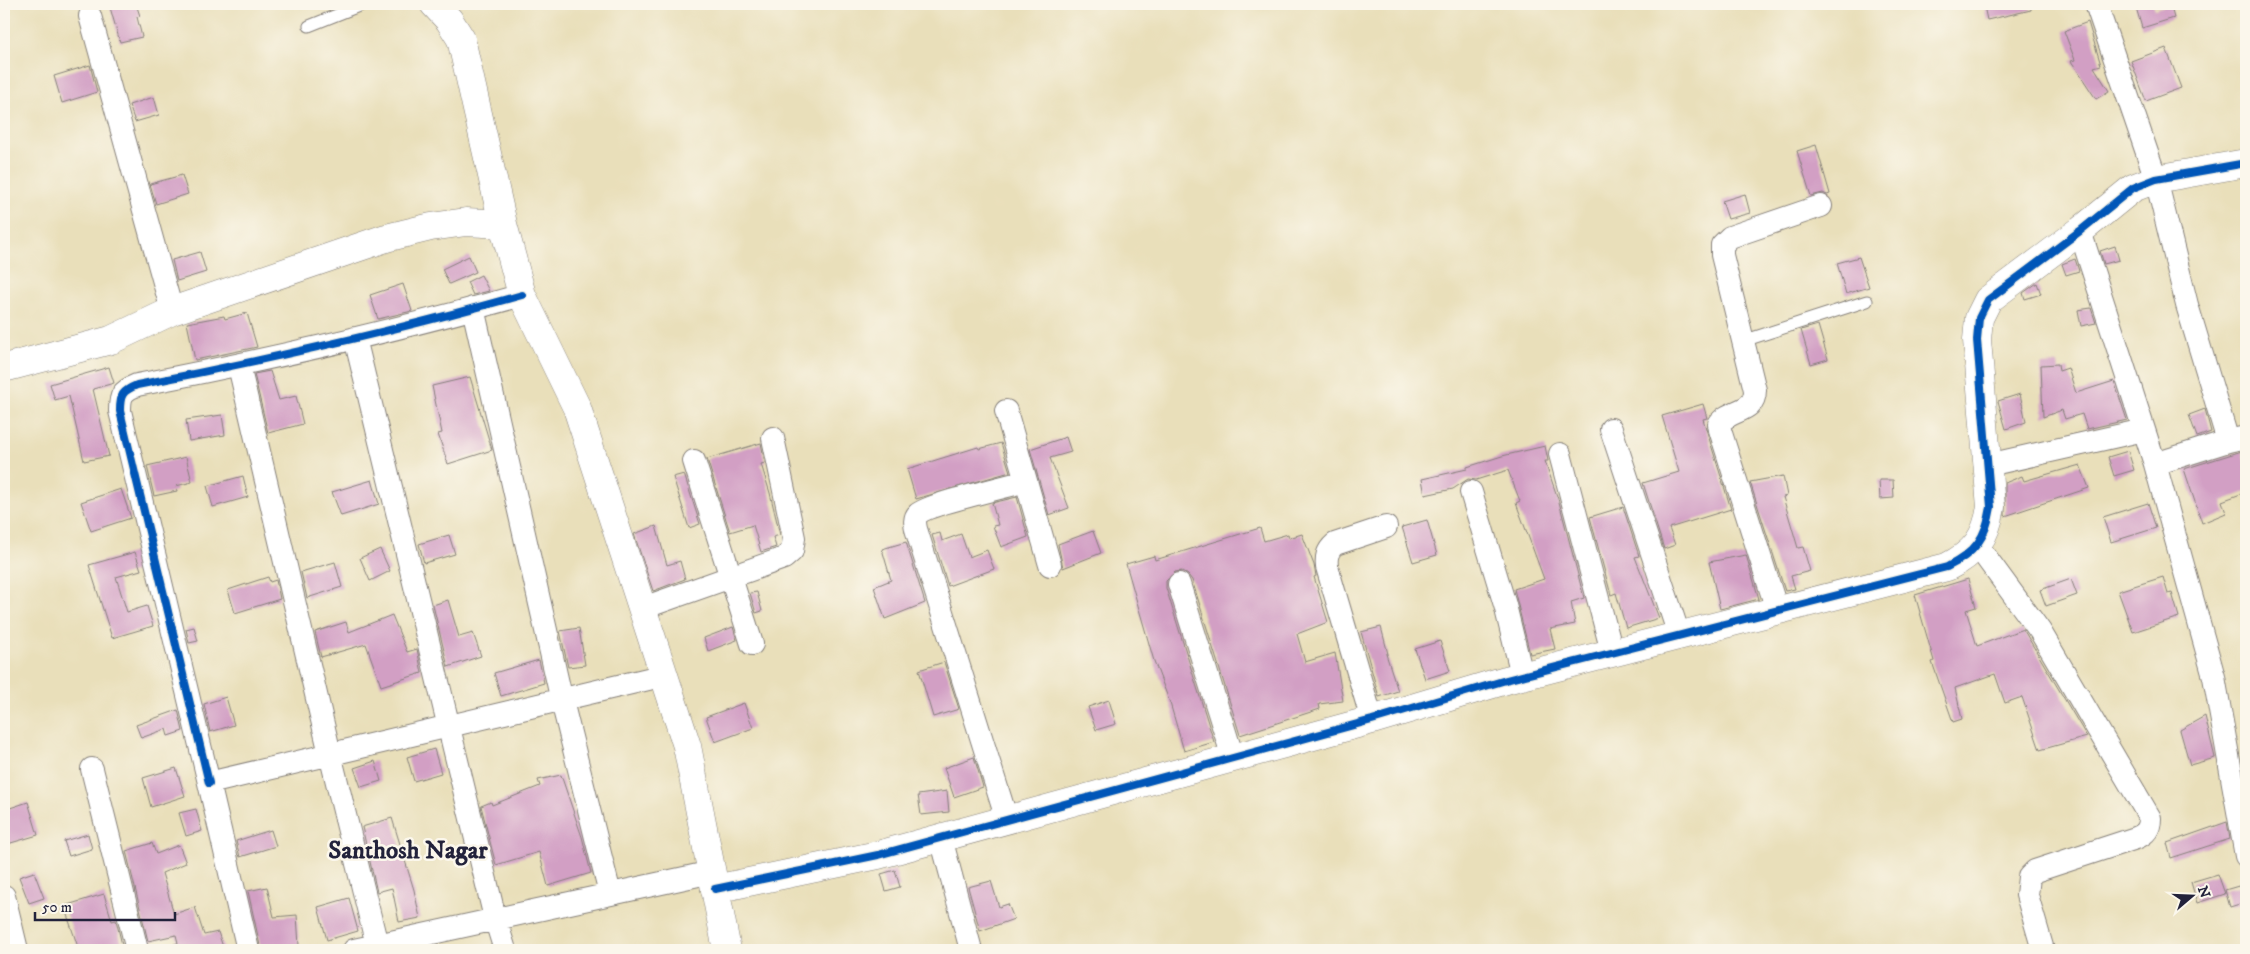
<svg xmlns="http://www.w3.org/2000/svg" width="2250" height="954" viewBox="0 0 2250 954" font-family="'IM FELL DW Pica',serif">
<style>
.building{fill:#d29fc4}
.lines{fill:none;stroke-linecap:round;stroke-linejoin:round}
.service-casing{stroke:#86807a;stroke-width:13}
.minor-casing{stroke:#86807a;stroke-width:24}
.tertiary-casing{stroke:#86807a;stroke-width:29}
.secondary-casing{stroke:#86807a;stroke-width:29}
.service{stroke:#fff;stroke-width:11}
.minor{stroke:#fff;stroke-width:22}
.tertiary{stroke:#fff;stroke-width:28}
.secondary{stroke:#fff;stroke-width:28}
.cycleway-casing{stroke:#fbf7ec;stroke-width:11}
.cycleway{stroke:#0057b8;stroke-width:8}
.labels{text-anchor:middle;stroke-width:5;stroke-linejoin:round;paint-order:stroke}
.district-label{font-size:25px;font-weight:bold;fill:#22223b;stroke:#fbf7ec}
</style>
<rect width="100%" height="100%" fill="#fbf7ec"/>
<filter id="ink" filterUnits="userSpaceOnUse"><feTurbulence type="fractalNoise" baseFrequency=".02" numOctaves="2"/><feDisplacementMap in="SourceGraphic" scale="10" xChannelSelector="R" yChannelSelector="G"/><feConvolveMatrix kernelMatrix="1 2 1 2 8 2 1 2 1" color-interpolation-filters="sRGB"/></filter>
<filter id="wash" filterUnits="userSpaceOnUse"><feTurbulence type="fractalNoise" baseFrequency=".0096" numOctaves="4" result="noise"/><feDisplacementMap in="SourceGraphic" scale="20" xChannelSelector="R" yChannelSelector="G"/><feGaussianBlur stdDeviation="1.12" result="paint"/><feColorMatrix in="noise" values="0 0 0 0 0 0 0 0 0 0 0 0 0 0 0 0 0 1.4 0 .05"/><feComposite in="paint" operator="in"/></filter>
<g filter="url(#wash)">
<rect width="100%" height="100%" fill="#e9dfba"/>
<g id="blocks">
<path class="building" d="M109,4H136L140,16L137,17L142,37L120,42Z
M1992,4H2031V10L1987,20L1984,6Z
M2135,4H2153L2155,9L2170,4L2174,18L2142,28Z
M2088,22L2101,65L2094,67L2109,91L2096,99L2071,61L2075,60L2064,31Z
M2166,48L2181,88L2146,101L2131,61Z
M90,65L97,92L62,103L54,76Z
M154,97L159,115L135,122L129,105Z
M1816,145L1830,194L1827,195L1823,193L1811,196L1797,151Z
M182,175L188,194L156,204L150,184Z
M1745,194L1750,213L1728,219L1722,201Z
M2115,246L2119,260L2104,264L2100,251Z
M200,252L206,272L177,281L172,260Z
M469,256L476,272L449,284L442,269Z
M1859,257L1869,287L1846,294L1837,263Z
M2075,259L2079,271L2066,275L2062,264Z
M481,275L489,291L473,295L467,282Z
M2037,283L2041,294L2025,299L2023,293Z
M403,284L412,311L378,319L370,295Z
M2091,308L2096,323L2081,326L2078,310Z
M247,313L257,347L195,360L187,323L224,316L225,319Z
M1818,325L1828,359L1811,364L1801,330Z
M2058,364L2059,371L2068,368L2076,393L2114,381L2127,420L2087,429L2082,414L2065,419L2062,410L2043,417L2041,365Z
M109,367L114,383L93,389L109,456L84,461L69,396L55,400L50,384Z
M270,371L279,400L296,396L303,424L268,433L254,374Z
M470,377L492,450L448,464L438,434L442,433L432,386Z
M2020,394L2026,422L2006,429L1998,401Z
M1703,404L1707,418L1703,419L1731,509L1669,528L1675,545L1664,549L1643,483L1679,472L1662,416Z
M2205,409L2211,432L2197,437L2189,415Z
M222,415L225,435L189,441L186,420Z
M1066,437L1071,452L1050,458L1069,508L1049,515L1030,449Z
M761,443L765,463L761,464L770,493L780,535L773,537L776,547L761,552L753,525L730,532L707,459Z
M1001,443L1010,472L916,499L907,469L978,447L979,449Z
M1545,446L1548,461H1545L1559,502L1584,598L1571,602L1575,624L1550,629L1555,649L1530,654L1514,589L1544,579L1516,503L1520,501L1508,470L1476,480L1468,479L1453,489L1425,495L1422,479L1467,469V467L1502,456Z
M2128,451L2134,470L2114,476L2108,457Z
M2242,451L2246,466V492L2222,501L2226,513L2202,523L2184,469Z
M186,457L192,482L176,486L177,491L154,496L147,466Z
M2080,465L2089,488L2005,516V483L2022,476L2024,481Z
M684,474L700,524L689,528L673,477Z
M243,476L248,497L213,507L207,486Z
M1783,476L1787,496L1783,497L1798,548L1803,547L1810,571L1791,576L1795,589L1785,591L1750,482Z
M372,480L379,504L341,516L332,492Z
M1879,480H1893L1894,498L1880,499Z
M121,489L131,518L91,531L81,502Z
M1017,497L1028,537L1001,547L993,526L998,525L992,503Z
M2148,503L2156,528L2111,542L2103,517Z
M1623,507L1639,556L1635,557L1659,618L1626,628L1616,593L1611,595L1590,517Z
M1427,520L1437,555L1413,562L1402,527Z
M656,526L667,565L680,561L685,579L653,591L634,534Z
M1260,528L1264,541L1288,534L1289,538L1302,534L1314,565L1316,576L1314,577L1328,622L1297,634L1305,662L1335,653L1343,701L1319,704L1320,709L1240,735L1192,580L1188,575L1182,571L1175,572L1166,581V588L1214,742L1184,751L1170,703L1154,661L1126,564L1154,556L1155,560Z
M1093,531L1101,553L1063,568L1058,544Z
M940,533L942,541L961,534L969,557L987,550L994,569L948,586L932,535Z
M449,535L455,554L424,563L419,544Z
M906,542L925,603L885,619L874,587L891,580L882,549Z
M380,549L390,571L370,581L360,558Z
M135,552L141,570L116,577L127,612L147,606L153,626L112,638L89,565Z
M1746,555L1759,599L1720,609L1709,562Z
M335,562L342,587L307,598L301,572Z
M268,577L270,582L276,580L280,599L235,613L228,590Z
M2163,577L2168,594L2172,593L2179,617L2133,632L2118,591Z
M1968,579L1976,607L1966,610L1977,646L2023,629L2087,737L2040,750L2022,697L2005,703L1995,674L1955,688L1962,719L1953,722L1932,662L1934,661L1915,595Z
M2071,579L2077,595L2046,606L2040,590Z
M757,592L762,611L756,613L750,593Z
M448,600L459,637L473,633L481,656L448,667L433,605Z
M392,615L407,652L417,649L422,673L381,686L366,644L321,657L315,632L346,622L349,632Z
M194,627L198,641L189,643L186,629Z
M733,627L737,640L708,651L704,638Z
M1381,627L1388,654H1386L1398,691L1379,697L1361,632Z
M579,628L585,665L568,667L560,631Z
M1440,641L1450,671L1425,679L1415,649Z
M539,660L544,683L501,696L494,673Z
M944,662L959,709L933,717L919,670Z
M226,697L234,725L210,732L204,704Z
M1109,700L1116,724L1096,730L1088,707Z
M744,703L753,728L715,742L706,717Z
M178,710L183,731L168,736L166,729L141,738L136,725Z
M2205,716L2215,758L2190,765L2180,730Z
M434,749L441,773L414,781L407,757Z
M974,757L983,787L954,797L944,768Z
M375,761L381,781L361,787L354,768Z
M176,768L185,796L151,807L143,778Z
M561,775L582,837L591,873L548,886L539,852L496,865L481,806L491,802L492,805L540,786L538,780Z
M947,791L949,812L921,815L918,795Z
M28,802L38,835L4,845V810Z
M196,809L202,831L186,836L179,813Z
M392,818L414,890L420,918L399,922L392,888L377,892L362,827Z
M2227,822L2230,839L2171,858L2167,843Z
M271,830L276,846L240,857L236,841Z
M88,834L92,849L69,856L64,841Z
M152,843L156,854L179,845L186,863L162,873L174,914L195,907L204,935L218,932L224,950H166L165,947L178,943L176,935L148,941L126,851Z
M895,870L900,887L886,891L881,874Z
M34,872L44,898L29,903L19,877Z
M2218,874L2225,894L2197,903L2191,882Z
M991,881L999,907L1008,904L1014,919L980,931L968,887Z
M2242,885L2246,902L2230,907L2225,890Z
M267,887L274,917L297,915L299,946L261,950L248,891Z
M104,894L112,921L116,920L123,949L79,950L64,906Z
M349,898L358,931L327,940L318,907Z"/>
</g>
</g>
<g filter="url(#ink)">
<use href="#blocks" fill-opacity="0" stroke="#86807a" stroke-width="1"/>
<g class="lines">
<g class="service-casing">
<path id="service" d="M309,26L364,4
M1743,341L1867,301"/>
</g>
<g class="minor-casing">
<path id="minor" d="M2096,4L2156,179L2187,305L2228,441
M90,16L172,311
M2080,231L2155,464L2214,677L2246,856
M473,308L562,701L610,894
M355,338L495,918L505,950
M239,366L330,754L377,945
M1006,411L1050,565
M1611,429L1679,635
M1560,454L1612,652
M694,461L752,644
M2155,464L2228,441L2246,437
M1988,465L2144,430
M1471,492L1505,605L1522,675
M1977,545L2040,631L2150,818C2150,829 2146,834 2136,838L2035,871L2029,877L2027,895L2043,950
M1179,584L1233,758
M643,608L784,558L792,551L794,538L773,438
M1777,610L1720,430L1719,424C1730,408 1755,414 1755,390L1722,255V245L1730,237L1821,206
M1372,720L1327,567C1326,557 1327,551 1335,544L1386,527
M92,769L137,950
M209,783L120,411C120,395 122,391 137,385C267,360 395,331 522,295
M1007,820L916,529C915,524 914,518 918,514C926,505 1009,486 1026,481
M941,838L971,950
M4,896L17,950
M248,950L209,783L665,675
M354,950L712,872"/>
</g>
<g class="tertiary-casing">
<path id="tertiary" d="M715,889L878,855L1372,720L1506,680L1947,567C1975,553 1986,538 1991,507L1977,340L1979,318L1988,300L2080,231L2133,188L2156,179L2246,163"/>
</g>
<g class="secondary-casing">
<path id="secondary" d="M434,4L449,20L461,39L503,224L522,295L577,408L687,746L727,950
M4,368L111,340L172,311L386,238L431,227L466,222L503,224"/>
</g>
<use href="#service" class="service"/>
<use href="#minor" class="minor"/>
<use href="#tertiary" class="tertiary"/>
<use href="#secondary" class="secondary"/>
<g class="cycleway-casing">
<path id="cycleway" d="M209,783L120,411C120,395 122,391 137,385C267,360 395,331 522,295
M715,889L878,855L1372,720L1506,680L1947,567C1975,553 1986,538 1991,507L1977,340L1979,318L1988,300L2080,231L2133,188L2156,179L2246,163"/>
</g>
<use href="#cycleway" class="cycleway"/>
</g>
</g>
<g class="labels">
<g class="district-label">
<text x="408" y="858">Santhosh Nagar</text>
</g>
</g>
<rect width="2250" height="954" fill="none" stroke="#fbf7ec" stroke-width="20"/>
<g transform="translate(2192 896) rotate(71)" stroke="#fbf7ec" stroke-width="4" paint-order="stroke">
<path d="M0-4L9 19L0 12L-9 19Z" fill="#22223b"/>
<text y="-8" font-size="14" font-weight="bold" text-anchor="middle" fill="#22223b">N</text>
</g>
<path d="M35 912v8h140v-8" fill="none" stroke="#22223b" stroke-width="2.5"/>
<text x="42" y="912" font-size="15" fill="#22223b" stroke="#fbf7ec" stroke-width="4" paint-order="stroke">50 m</text>
</svg>
